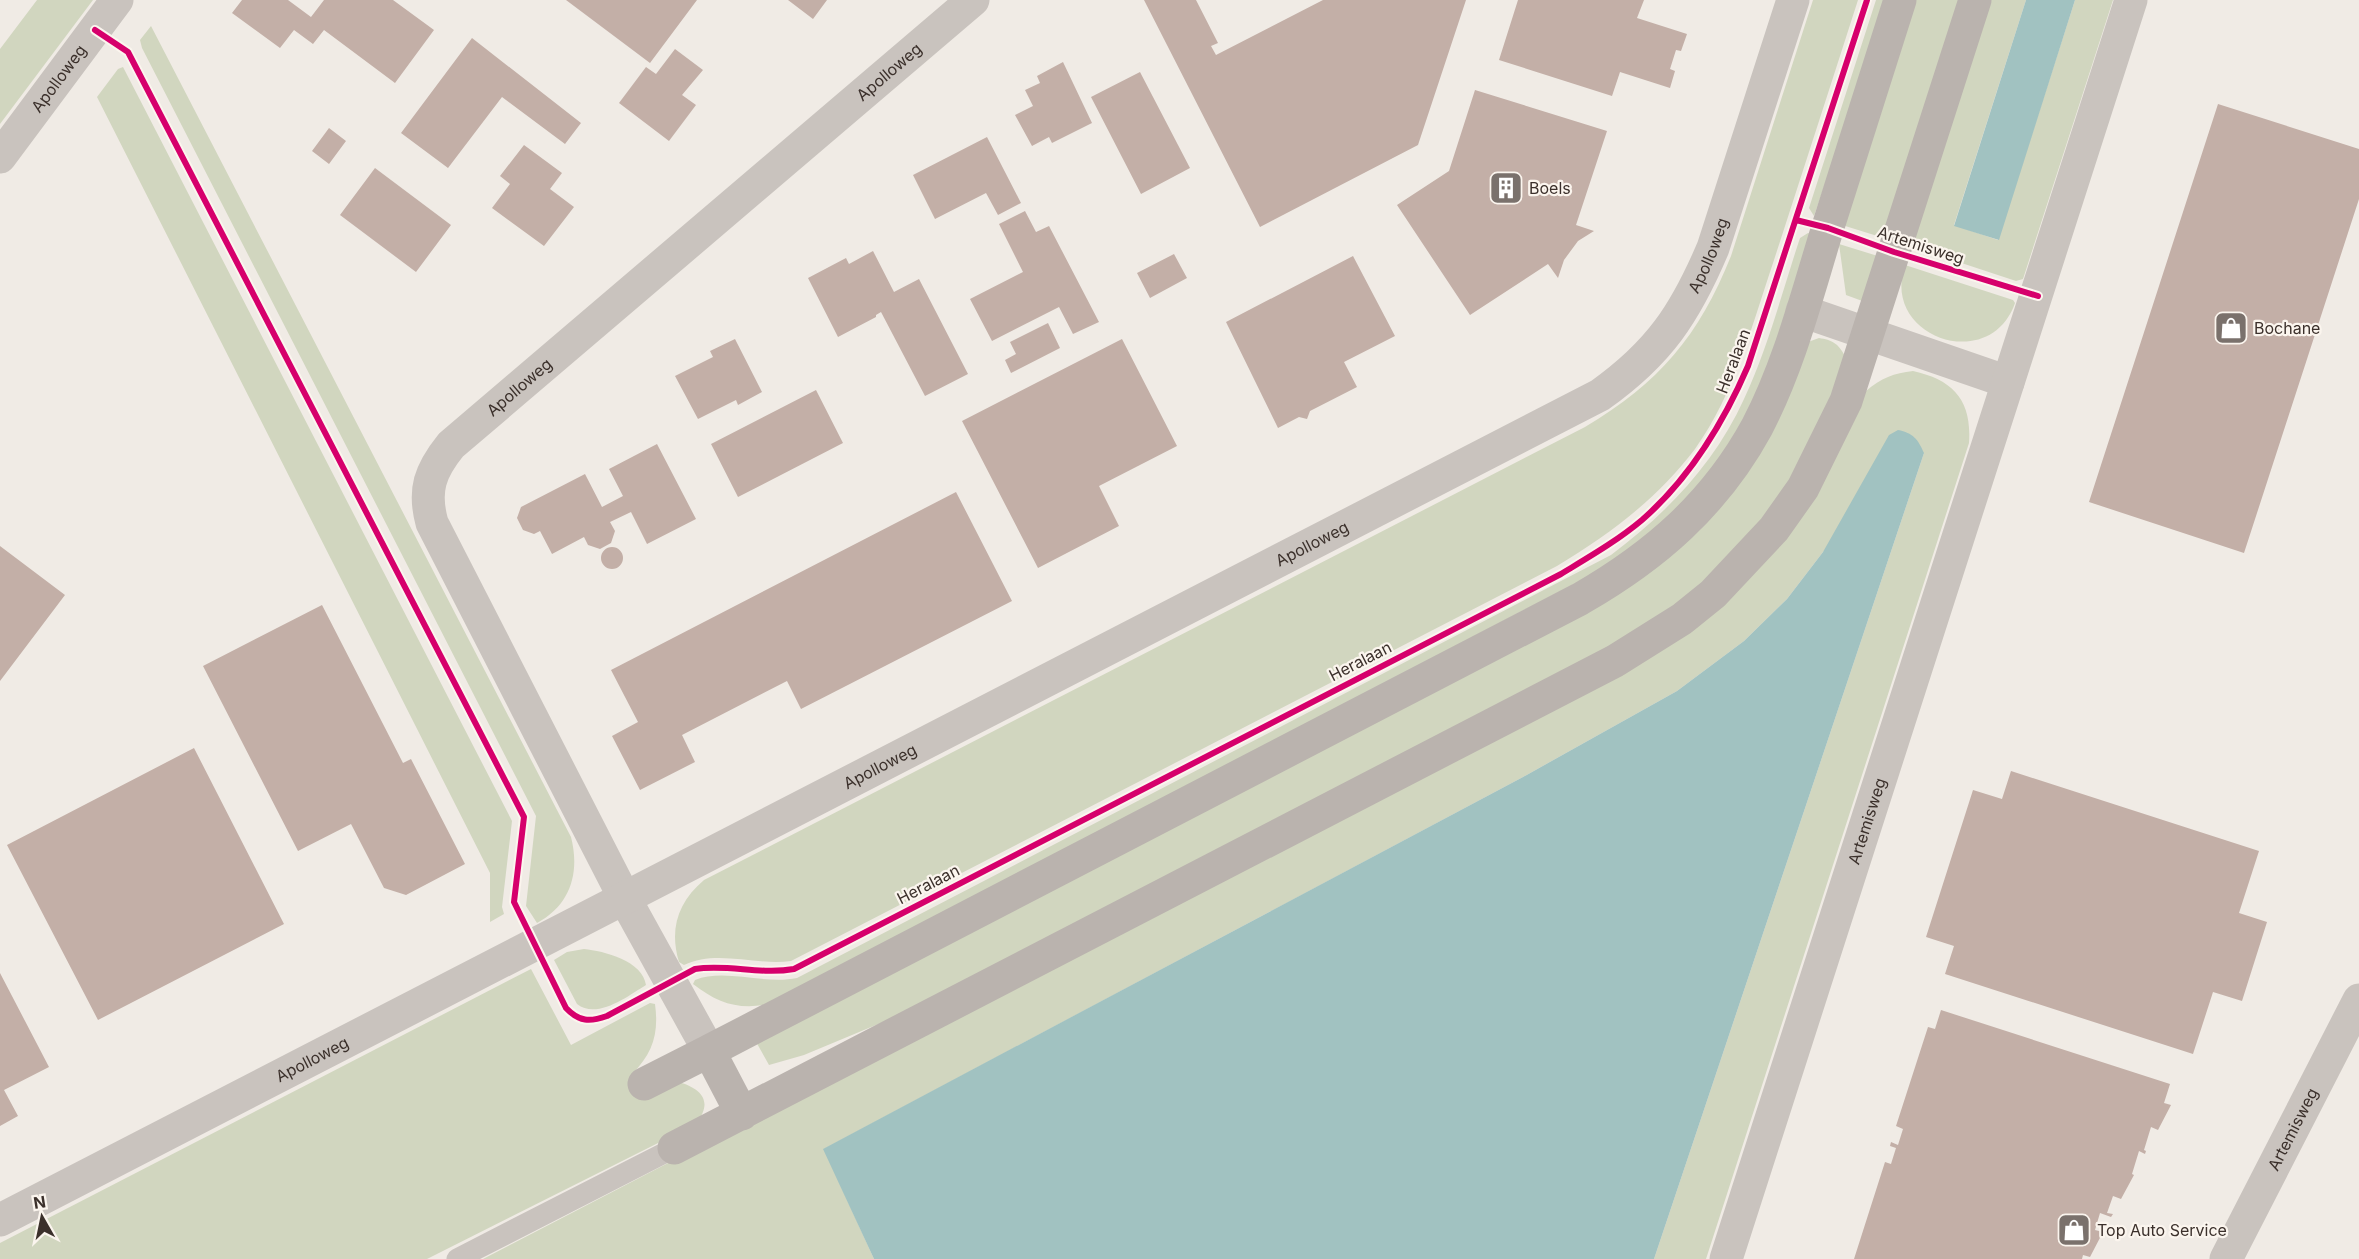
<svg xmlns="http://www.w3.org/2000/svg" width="2359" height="1259" viewBox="0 0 2359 1259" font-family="Inter,sans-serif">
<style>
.green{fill:#d1d6bf}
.water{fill:#a1c2c1}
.building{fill:#c3afa7}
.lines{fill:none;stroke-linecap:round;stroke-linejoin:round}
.lane{stroke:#c9c3be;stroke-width:21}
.street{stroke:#c9c3be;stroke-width:33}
.secondary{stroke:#bab3ae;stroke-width:33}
.cycleway-casing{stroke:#fbf5ee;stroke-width:10}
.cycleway{stroke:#d6006c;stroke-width:6}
.labels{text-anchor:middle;stroke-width:4.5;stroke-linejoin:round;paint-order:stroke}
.street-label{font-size:16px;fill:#3b302b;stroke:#fbf5ee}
.poi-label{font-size:16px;fill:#3b302b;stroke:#fbf5ee;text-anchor:start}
</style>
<rect width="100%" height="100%" fill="#f0ebe5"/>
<path class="green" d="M37,0H93L0,124V49Z
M1813,0H1858C1830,87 1802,174 1774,260C1752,325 1735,393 1695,449C1657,499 1610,534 1557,566L791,961C756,966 717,949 684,965L679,962C669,929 678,902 704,880L1585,427C1659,383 1699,336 1731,256Z
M1876,0H1888L1814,216L1809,208Z
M1915,0H1963L1887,239L1842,225Z
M1990,0H2026L1954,225L1998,240L2075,0H2113L2023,279L2016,281L1910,246Z
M151,26L571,837C580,872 571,905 537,923L526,906L536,816L142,48L140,40Z
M123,67L512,821L502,907L504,914L490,922V873L97,97L118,69Z
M1808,233L1814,235L1778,344L1746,421L1699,490L1618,561L771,1004C738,1010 719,1004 693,984L695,980C725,968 764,985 797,978L1611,555C1667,513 1715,463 1744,399C1768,348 1782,292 1800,238Z
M1839,244L1881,257L1865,302L1846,295Z
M1905,265L2013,300L2015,303C1990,375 1880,337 1905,265Z
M1819,338C1832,340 1838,343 1845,356L1831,404L1775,507L1711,579L1635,637L912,1010L804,1055L769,1065L755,1040L1622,589L1808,342Z
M1913,371C1954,380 1972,401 1969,443L1706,1259H1654L1924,453L1823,552L1787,599L1744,641L1677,691L1523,777L824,1149L874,1259H483L1654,652L1866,391C1881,378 1894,373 1913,371Z
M584,949C604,951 643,961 646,985C628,996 597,1020 577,1004L554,960L567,952Z
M531,969L571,1045L650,1003L655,1004C659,1033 653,1053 632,1074C657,1078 729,1081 696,1124L427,1259H0V1243Z"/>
<path class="water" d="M2026,0H2075L1999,240L1954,226Z
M1898,430C1913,433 1918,439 1924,453L1654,1259H874L823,1149L1523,777L1677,691L1744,641L1787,599L1823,552L1889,435Z"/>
<path class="building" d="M242,0H288L311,17L324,0H393L434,30L395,83L324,30L313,44L294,30L280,48L232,13Z
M566,0H697L650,63Z
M788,0H827L813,19Z
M1144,0H1196L1218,43L1211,46L1216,55L1323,0H1466L1418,145L1260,227Z
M1518,0H1644L1637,18L1687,34L1681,51L1676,50L1670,69L1675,71L1670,88L1620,72L1612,96L1499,60Z
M472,38L581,123L565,144L502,97L448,168L401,133Z
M675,49L703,70L682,95L696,105L669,141L619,103L646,67L656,74Z
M1063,62L1092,123L1052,143L1049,137L1032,146L1015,115L1033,106L1025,90L1040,83L1037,76Z
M1140,72L1190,168L1141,194L1091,97Z
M1475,90L1607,131L1576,225L1594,231L1578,241L1564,260L1558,278L1548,264L1470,315L1397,205L1449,171Z
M2218,104L2359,149V199L2244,553L2089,502Z
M329,128L346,141L329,164L312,151Z
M987,137L1021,203L998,215L986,193L935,219L913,175Z
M524,145L562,173L550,189L574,207L544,246L492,208L510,184L500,176Z
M375,168L451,225L416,272L340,215Z
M1025,211L1036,232L1049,226L1099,322L1073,334L1059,307L992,341L970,299L1023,272L999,224Z
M873,251L894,292L919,279L968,374L925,396L881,312L876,315V317L838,337L808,278L846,258L849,264Z
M1174,254L1187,278L1150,298L1137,273Z
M1353,256L1395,336L1344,362L1357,387L1310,411L1307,419L1299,417L1278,428L1226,322Z
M1048,323L1060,348L1011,373L1005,360L1016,354L1010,342Z
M735,339L762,392L738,405L736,400L698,419L675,376L713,357L710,351Z
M1122,339L1177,446L1099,486L1119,526L1038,568L962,421Z
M816,390L843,443L738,497L711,444Z
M657,444L696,519L647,544L631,512L610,522L615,531L611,543L600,549L588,545L584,537L552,554L540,531L534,534L523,530L517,518L521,507L585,474L602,507L623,496L609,469Z
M956,492L1012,601L801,709L787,681L682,735L695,762L640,790L612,736L638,722L611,670Z
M0,546L65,595L0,681Z
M601 558a11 11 0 1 1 22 0a11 11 0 1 1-22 0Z
M322,605L403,763L411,759L465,864L406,895L384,888L351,824L298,851L203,666Z
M194,748L284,924L98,1020L7,845Z
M2011,771L2259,851L2239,913L2267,922L2242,1001L2213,992L2193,1054L1945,974L1954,946L1926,937L1973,790L2002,799Z
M0,973L49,1067L4,1090L18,1116L0,1126Z
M1941,1010L2170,1084L2164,1103L2171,1105L2158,1130L2151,1127L2144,1150L2146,1151L2145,1154L2139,1151L2132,1174L2134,1175L2121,1199L2113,1196L2107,1213L2113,1214L2111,1217L2100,1213L2095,1230L2103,1232L2090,1257L2083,1255L2082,1259H1854L1885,1162L1891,1164L1896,1148L1890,1146L1891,1142L1898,1145L1903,1129L1896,1126L1928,1027L1935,1029Z"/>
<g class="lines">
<path class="lane" d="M457,1259L674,1148"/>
<g class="street">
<path id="s1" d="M0,157L117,0"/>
<path d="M1802,311L2008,382"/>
<path id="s2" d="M709,1051L625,899L432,523C423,490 430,471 451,445L973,0"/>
<path id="s3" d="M0,1220L1600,395C1659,353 1685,314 1713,248L1793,0"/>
<path id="s4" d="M1726,1259L2131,0"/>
<path id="s5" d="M2226,1259L2359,1000"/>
</g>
<path class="secondary" d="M709,1051L1580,599C1655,556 1715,504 1757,427C1789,366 1807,295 1827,230C1851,153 1876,77 1900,0
M644,1084L709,1051L742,1114
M674,1148L1615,661L1682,619L1713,594L1774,529L1803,488L1846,401L1975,0"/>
<g class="cycleway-casing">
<path id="cycleway" d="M95,30L128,52L524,817L514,902L566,1008C579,1022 590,1022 607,1016L695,969C728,964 761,975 794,969L1561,574C1589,557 1617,541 1642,520C1690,478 1723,424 1748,366L1867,0
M1796,220L1828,228L1894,252L2038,296"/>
</g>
<use href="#cycleway" class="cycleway"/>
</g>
<defs>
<g id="building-square" transform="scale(1.725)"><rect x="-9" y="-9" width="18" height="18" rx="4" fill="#7a716c" stroke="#fbf5ee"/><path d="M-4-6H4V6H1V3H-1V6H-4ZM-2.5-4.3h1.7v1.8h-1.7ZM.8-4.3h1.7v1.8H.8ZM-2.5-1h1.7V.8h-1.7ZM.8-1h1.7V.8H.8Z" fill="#fff"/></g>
<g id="shop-square" transform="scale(1.725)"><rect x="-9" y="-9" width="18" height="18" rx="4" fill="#7a716c" stroke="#fbf5ee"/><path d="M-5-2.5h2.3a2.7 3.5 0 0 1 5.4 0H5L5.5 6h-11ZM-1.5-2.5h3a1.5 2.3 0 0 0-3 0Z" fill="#fff"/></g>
</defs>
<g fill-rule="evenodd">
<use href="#building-square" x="1506" y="188"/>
<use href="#shop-square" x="2231" y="328"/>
<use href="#shop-square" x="2074" y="1230"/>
</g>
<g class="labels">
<g class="street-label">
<text dy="6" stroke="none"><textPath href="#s2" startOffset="1256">Apolloweg</textPath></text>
<text dy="6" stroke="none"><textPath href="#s1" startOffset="98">Apolloweg</textPath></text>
<text transform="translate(1921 245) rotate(18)" y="6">Artemisweg</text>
<text dy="6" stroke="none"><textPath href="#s3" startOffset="1980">Apolloweg</textPath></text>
<text transform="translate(1733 361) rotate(-69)" y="6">Heralaan</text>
<text dy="6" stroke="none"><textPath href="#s2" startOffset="770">Apolloweg</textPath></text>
<text dy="6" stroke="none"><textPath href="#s3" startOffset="1476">Apolloweg</textPath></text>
<text transform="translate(1360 661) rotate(-27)" y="6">Heralaan</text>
<text dy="6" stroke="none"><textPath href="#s3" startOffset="990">Apolloweg</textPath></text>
<text dy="6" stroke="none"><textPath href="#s4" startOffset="460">Artemisweg</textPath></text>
<text transform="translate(928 884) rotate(-27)" y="6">Heralaan</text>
<text dy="6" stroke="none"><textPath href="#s3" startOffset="351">Apolloweg</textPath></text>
<text dy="6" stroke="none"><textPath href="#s5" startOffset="146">Artemisweg</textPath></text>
</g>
<g class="poi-label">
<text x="1529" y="194">Boels</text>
<text x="2254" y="334">Bochane</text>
<text x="2097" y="1236">Top Auto Service</text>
</g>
</g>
<g transform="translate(42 1217) rotate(351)" stroke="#fbf5ee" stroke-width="4.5" paint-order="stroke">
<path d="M0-4.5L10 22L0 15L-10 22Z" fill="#3b302b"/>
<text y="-9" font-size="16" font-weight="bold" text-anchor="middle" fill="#3b302b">N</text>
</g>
</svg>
